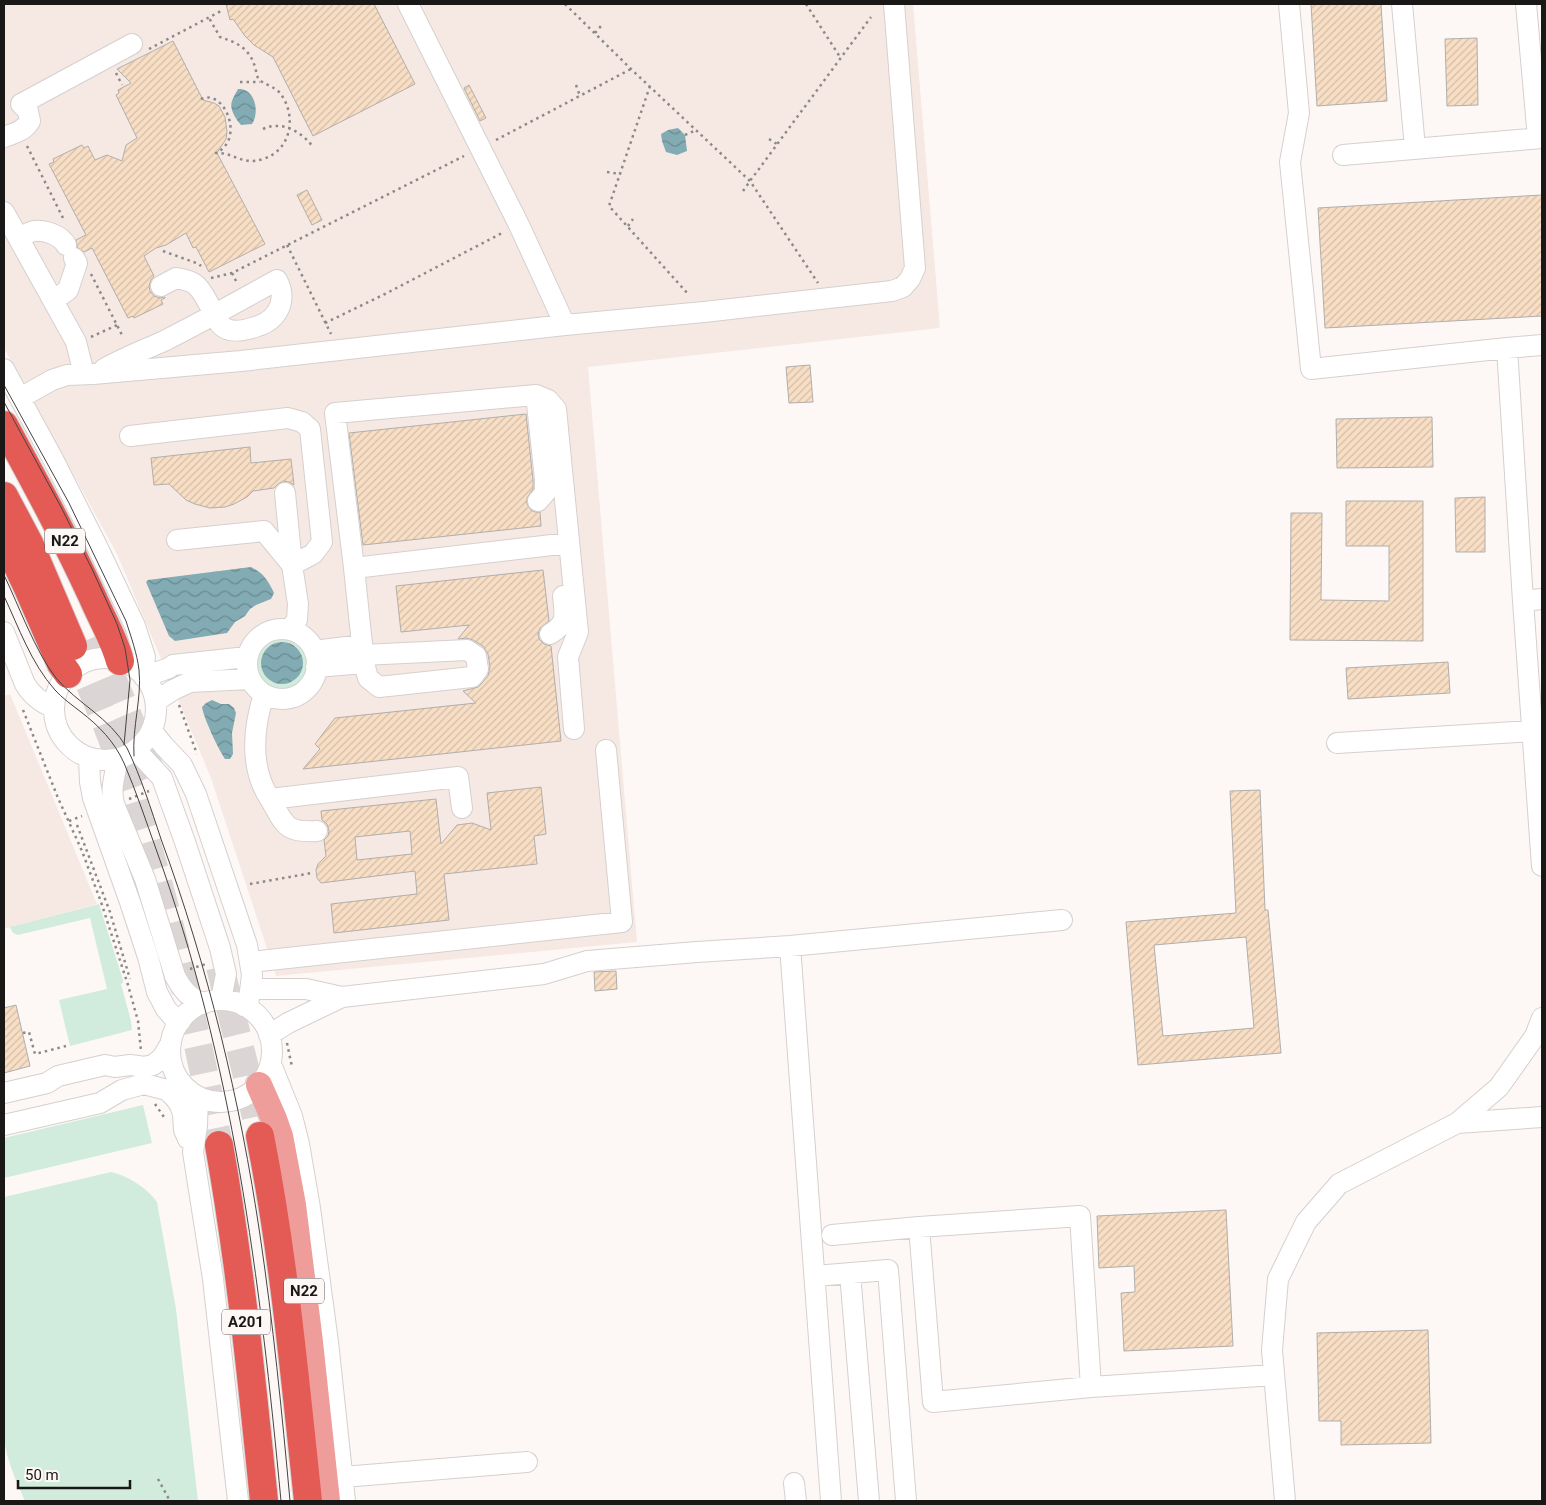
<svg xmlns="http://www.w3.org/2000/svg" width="1546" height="1505" viewBox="0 0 1546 1505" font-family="Roboto,sans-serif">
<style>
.built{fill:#f6e9e3}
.green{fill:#d1ecdc;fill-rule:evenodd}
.water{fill:url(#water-waves)}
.building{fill:url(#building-hatch);stroke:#b1aeab;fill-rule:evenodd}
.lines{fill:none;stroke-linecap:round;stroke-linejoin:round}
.highway-tunnel{stroke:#dbd6d5;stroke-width:28;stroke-dasharray:28 14;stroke-linecap:butt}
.minor-casing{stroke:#d5d0ce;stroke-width:22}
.major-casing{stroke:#d6d5d5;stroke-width:29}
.highway-casing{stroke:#d6d5d5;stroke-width:30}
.path{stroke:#8c8988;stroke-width:2.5;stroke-dasharray:2.5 4;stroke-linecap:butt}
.minor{stroke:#fff;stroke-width:20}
.major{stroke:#ef9d9a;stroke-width:26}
.highway{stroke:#e45b56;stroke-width:28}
.tram{stroke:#454342;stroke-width:1}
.labels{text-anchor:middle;stroke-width:5;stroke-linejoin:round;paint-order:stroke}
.shield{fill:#fdf8f6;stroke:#5d5b5a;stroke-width:1}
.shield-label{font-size:15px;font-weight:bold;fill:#191817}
</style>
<defs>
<pattern id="water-waves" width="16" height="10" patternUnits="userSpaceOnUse" patternTransform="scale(1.25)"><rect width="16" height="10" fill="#82abb3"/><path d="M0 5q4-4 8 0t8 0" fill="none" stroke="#6a8a91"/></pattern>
<pattern id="building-hatch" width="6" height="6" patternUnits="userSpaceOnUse" patternTransform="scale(1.25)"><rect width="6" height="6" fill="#f8dec4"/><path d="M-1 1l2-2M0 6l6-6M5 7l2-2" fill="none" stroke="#d4bea8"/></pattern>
</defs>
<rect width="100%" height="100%" fill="#fdf8f6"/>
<path class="built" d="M4,4H913L940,328L588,367L637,942L276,976L211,778L117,554L4,348Z
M10,694L97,904L4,929V696Z"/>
<path class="green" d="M280,635C300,638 316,655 304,676C301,682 296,686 290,688C256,700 235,646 280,635ZM282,642L289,644L302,666L296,678L264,652C270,646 274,644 282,642Z
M99,904L123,980V983L121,984L131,1021L132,1030L70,1046L59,1000L107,989L90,918L18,935L13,933L10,927Z
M143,1105L152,1143L4,1178V1138Z
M111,1172C128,1176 146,1187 157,1202L176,1309L198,1501H25C16,1481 7,1461 4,1439V1197Z"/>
<path class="water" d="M238,89C255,88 260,112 252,124L241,125C236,119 229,109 232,101C233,97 236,93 238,89Z
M678,128L685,135L687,151L677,155L666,152L662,141L661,134L668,130Z
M251,567C263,573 268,580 274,593L271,599L256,605L250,609L245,616L235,622L227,633L175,641L169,636L146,582L148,580Z
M261 663a21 21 0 1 1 42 0a21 21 0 1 1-42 0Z
M212,700L221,704H229L234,708L236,713L232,733L233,754L230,759H225C218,748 204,719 202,707L206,703Z"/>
<path class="building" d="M226,4H374L415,84L313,136L273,57L254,45L245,36L233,19L230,20Z
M1311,4H1381L1387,101L1317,106Z
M1477,38L1478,105L1447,106L1445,39Z
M173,41L203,100L214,103L219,106L225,117L227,132L226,139L217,153L265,244L209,272L196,247L193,248L186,233L166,245L156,248L144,256L154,276L151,280L149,286L150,291L154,296L160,298L165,297V298L161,300L163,304L134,318L133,316L128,318L92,248L84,252L77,247L76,240L86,235L49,164L54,162L53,159L82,145L84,148L88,146L95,160L107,155L122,161L126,145L137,138L116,95L119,93L118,90L131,83L117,69Z
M469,85L486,118L480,121L464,88Z
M307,190L322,220L312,225L297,195Z
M1542,195V316L1325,328L1318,208Z
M810,365L813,402L789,403L786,367Z
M526,414L533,480V489L527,498V504L531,510L535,512H540L541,526L363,545L349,433Z
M1432,417L1433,467L1337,468L1336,419Z
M250,447L251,463L291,459L294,485L289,482L283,481L278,484L274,488L253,491L247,497L234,504L225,507L210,508L195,504L186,500L169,484L154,485L151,458Z
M1485,497V552H1456L1455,498Z
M1346,501H1423V641L1290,640L1291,513H1322L1321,600L1389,601V546H1346Z
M543,570L549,621L540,628L538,635L540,640L544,644L551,646L561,741L303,769L320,749L315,744L335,718L476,703L463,691L478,687L481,684L488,676L490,667L488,654L483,646L473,640L466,638L458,639L469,625L401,632L396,586Z
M1448,662L1450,693L1348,699L1346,668Z
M541,787L546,834L534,836L537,864L444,874L449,920L334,933L331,904L417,894L415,871L321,883L317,878L316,870L318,864L326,856L324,840L328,836L329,831L327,824L322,820L321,811L436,799L441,844L457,825L472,823L491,830L487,793ZM410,831L412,854L357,860L355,837Z
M1260,790L1265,910H1268L1281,1053L1138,1065L1126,922L1236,913L1230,791ZM1246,937L1254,1028L1163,1036L1154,945Z
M616,971L617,989L595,991L594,972Z
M16,1005L30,1066L4,1073V1008Z
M1226,1210L1233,1346L1124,1351L1121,1293L1135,1292L1134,1266L1099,1268L1097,1216Z
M1428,1330L1431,1443L1341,1445V1421H1319L1317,1333Z"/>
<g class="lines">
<path class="highway-tunnel" d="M94,637L118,692L153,776
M73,646C89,683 106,720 119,758C164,884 192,1014 219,1145
M220,967L246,1072L260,1136"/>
<g class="minor-casing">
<path id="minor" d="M408,4L519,225L565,325
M1289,4L1299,113L1290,162L1311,369L1507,348
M1402,4L1415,148
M1526,4L1538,138
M4,137C15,133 24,131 30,121L28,111L21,104L132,44
M1343,155L1542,138
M4,212L76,342L84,374
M19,238C23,236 29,232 34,231C45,230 61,235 66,245
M54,300L68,290L77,263L74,258
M1542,345L1507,348L1523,601L1542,866
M4,369L54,461L96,544L135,626L145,657L143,675
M104,369C123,358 144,350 164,341C202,322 239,301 277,280C282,289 283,296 280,306C276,316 268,323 258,326C210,343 220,311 197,286C192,281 183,279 176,278L161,286
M536,395L545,479V493L538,501
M20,398L52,380L67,375L93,374L241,361L565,325L704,312L892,291L903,287L910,279L915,268L894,4
M130,436L288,418L302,422L310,429L322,542L313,554L292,565L285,493
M177,540L264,531L292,565L298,604L297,620L290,629
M354,568L569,543
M1523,601L1542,599
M247 664a35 35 0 1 1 70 0a35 35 0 1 1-70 0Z
M4,632L25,684C32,696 42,703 54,708
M550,634C568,623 565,615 563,596
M314,651L362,645
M363,655L467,650L476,656L478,669L472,677L379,687L368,678L364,663L354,568L335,413L536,395L548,400L556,409L578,632L568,657L574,729
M54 709a51 51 0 1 1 102 0a51 51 0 1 1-102 0Z
M316,667L364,663
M144,677L169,668L173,665L247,657
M264,694C253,729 249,767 270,799L458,777L462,808
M156,701L173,690L190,682L250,679
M151,730L164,746L182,765L196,794L247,945L252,975L249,999L244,1006
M1337,743L1532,731
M136,750L162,778L185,842L220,948L226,974L221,1000
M89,758L90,782L93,798L130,902L148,957L157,992L166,1009L174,1018L180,1022
M118,759C115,775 110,788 114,804L145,879L175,976C183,991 188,996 203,1004
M270,799C285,824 284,833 317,831
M790,946L831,1501
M251,962L622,922L606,750
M251,989H306L342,997
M170 1051a51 51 0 1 1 102 0a51 51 0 1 1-102 0Z
M269,1035L288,1023L342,997L544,974L587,961L697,952L790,946L1062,920
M271,1064L292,1116L299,1144L310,1208L328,1342L345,1501
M4,1093L47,1083L58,1076L105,1065L115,1067L130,1065L145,1067L153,1065L162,1058L171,1043
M198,1097L197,1126L193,1152L213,1279L238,1501
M1457,1123L1542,1117
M4,1125L100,1103L122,1090L144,1084L167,1090L175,1098L180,1105L183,1114L184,1130L188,1139
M832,1235L919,1227
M850,1273L869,1501
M815,1276L888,1270L906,1501
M1091,1387L1080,1216L919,1227L933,1402L1091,1387L1274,1375
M343,1477L527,1462
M794,1483L796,1501
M1285,1501L1272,1350L1278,1279L1306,1222L1339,1184L1457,1123L1499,1087L1535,1036L1542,1018"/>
</g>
<g class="major-casing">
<path id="major" d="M259,1085L274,1119L280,1136L293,1205L310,1342L327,1501"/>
</g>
<g class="highway-casing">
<path id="highway" d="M4,425C35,482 66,539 93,598C102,619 114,639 120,661
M4,496L29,543L73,646
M4,537L27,586L61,664L68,674
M260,1136C284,1257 295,1379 308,1501
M219,1145C240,1263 252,1382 264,1501"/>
</g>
<path class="path" d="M565,4L631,69L750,181L818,283
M806,4L840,57
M595,33L601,26
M149,49L223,10
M116,73L122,85
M240,82H260
M576,85L580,96
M650,86L609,206L689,295
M201,99C224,88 246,139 216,153C233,152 242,166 263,159C292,150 297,115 280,93C274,86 262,84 258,78C256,74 256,68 254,64C248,47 235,42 220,37L209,18
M263,129C282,120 302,132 313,147
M685,135L696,130
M769,139L777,144
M496,140L631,69
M27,146L64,220
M607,172L620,174
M743,191L750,181L871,17
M628,226L633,219
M287,245L331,334
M163,251L199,264L201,266
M232,273L237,283
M91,274L123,337
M211,278L232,273L464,156
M325,323L385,294L504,232
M91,337L117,325
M179,705L197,754
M23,710L58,798L82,851L101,902L128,985L138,1021L141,1051
M129,799L149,791
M69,821L82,816
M77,825L110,912L130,979
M250,884L312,873
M190,969L206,964
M23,1033L29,1032L35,1054L66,1046
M287,1043L292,1067
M155,1104L166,1120
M158,1479L170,1501"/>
<use href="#minor" class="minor"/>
<use href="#major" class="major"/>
<use href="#highway" class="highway"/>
<path class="tram" d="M4,385L69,503L126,621C131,637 137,653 139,670C142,698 132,727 134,756
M4,402L61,507L92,569L117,624L125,648L130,680L124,745
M4,575C19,606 35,651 56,678C78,704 109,717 127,748C141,777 151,809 161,839C208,967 240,1100 260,1235C273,1323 282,1412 290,1501
M4,596C19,628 31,663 55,690C62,698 72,705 81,712C99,726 114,741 124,763C136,791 146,821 156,849C233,1062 260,1278 281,1501"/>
</g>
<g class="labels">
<g class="shield">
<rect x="45" y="528.5" width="40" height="25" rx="4"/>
<rect x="284" y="1278.5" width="40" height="25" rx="4"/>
<rect x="222" y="1309.5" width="48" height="25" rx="4"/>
</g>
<g class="shield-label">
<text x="65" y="546">N22</text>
<text x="304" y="1296">N22</text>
<text x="246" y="1327">A201</text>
</g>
</g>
<rect width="1546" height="1505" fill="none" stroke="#191817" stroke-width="10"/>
<path d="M18 1480v8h112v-8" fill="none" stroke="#191817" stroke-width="2.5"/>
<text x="25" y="1480" font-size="15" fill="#191817" stroke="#fdf8f6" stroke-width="4" paint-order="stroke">50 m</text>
</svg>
